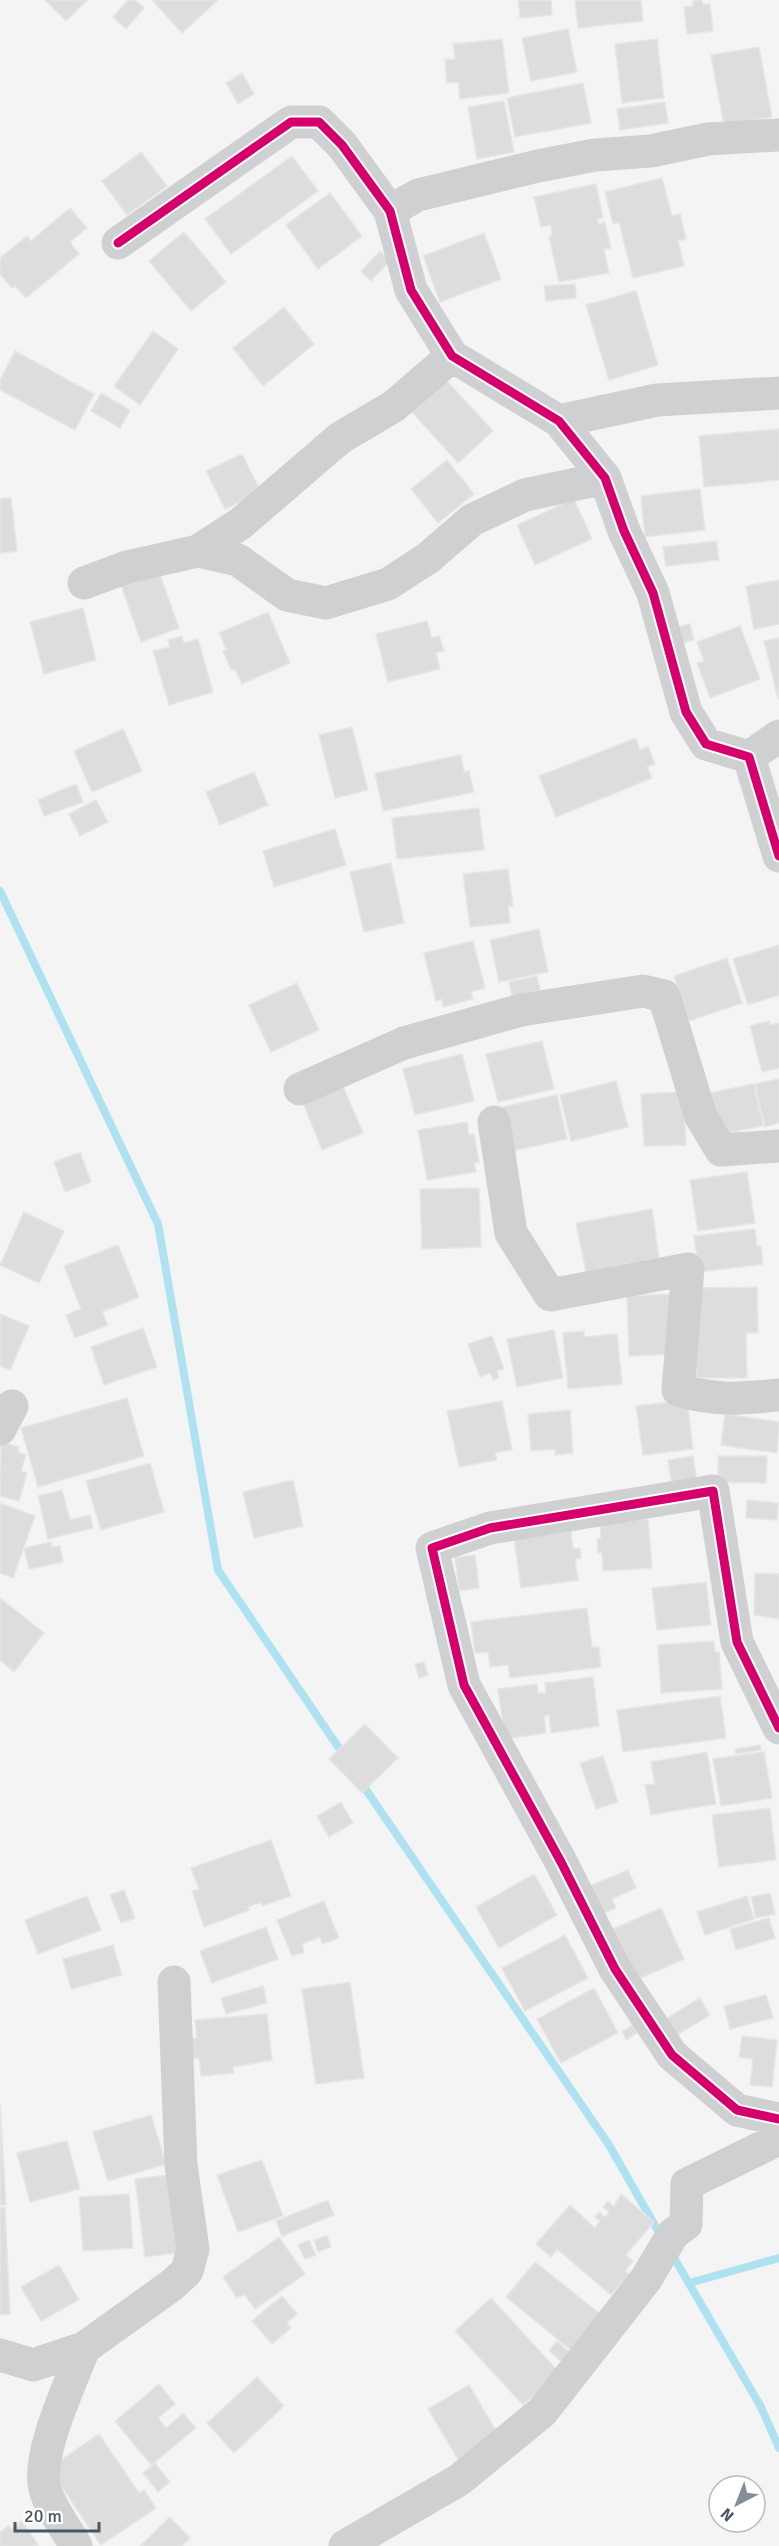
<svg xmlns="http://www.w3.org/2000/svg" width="779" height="2546" viewBox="0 0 779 2546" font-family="Signika,sans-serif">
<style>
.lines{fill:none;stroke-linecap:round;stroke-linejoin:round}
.stream{stroke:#aee2f0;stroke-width:8}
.building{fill:#ddddde;stroke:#e5e6e7;stroke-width:1.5}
.minor{stroke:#ced0d2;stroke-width:33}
.cycleway-casing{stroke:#fff;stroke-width:13}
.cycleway{stroke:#d6006c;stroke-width:9}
</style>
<rect width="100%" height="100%" fill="#f4f4f4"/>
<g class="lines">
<path class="stream" d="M0,891L158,1224L218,1570L345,1757
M360,1781L609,2145L662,2238
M670,2251L761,2407L779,2448
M689,2283L779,2258"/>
</g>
<path class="building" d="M45,0H87L66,21Z
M128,0H135L144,8L126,29L113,17Z
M152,0H218L182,33Z
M518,0H551L552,15L520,18Z
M575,0H641L643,21L578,28Z
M702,0L703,5L710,4L713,31L687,34L684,7L693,6V1Z
M568,29L577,72L531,81L522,38Z
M502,39L509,93L460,99L458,82L447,83L445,60L455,59L453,44Z
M657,39L664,98L622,103L615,44Z
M759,47L772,117L724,125L711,55Z
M242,73L254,94L238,104L226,83Z
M583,83L591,123L515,137L507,98Z
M504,101L514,152L477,159L468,107Z
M665,102L668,123L620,130L617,109Z
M141,152L167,186L127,215L102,181Z
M292,156L318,191L231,254L205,219Z
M662,178L672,216L680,214L686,239L678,241L684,266L633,278L619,222L613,224L605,192Z
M596,184L603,218L597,219L599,224L605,222L611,248L604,249L609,273L559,282L549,236H552L551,225L541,227L534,197Z
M330,193L362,236L318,269L286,225Z
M70,208L87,228L70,242L79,254L26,298L15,286L12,288L0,274V258L27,236L31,241Z
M184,232L226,282L191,311L149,261Z
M484,233L501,279L440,302L423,256Z
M380,251L390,261L371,281L361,271Z
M575,284L576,298L546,301L544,286Z
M636,291L658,365L609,380L586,305Z
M284,307L314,344L263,386L233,348Z
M153,331L178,349L140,405L114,386Z
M15,351L94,394L75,430L0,390V380Z
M446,380L493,431L458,463L411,411Z
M101,393L130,410L120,428L91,411Z
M779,429V480L704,487L699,436Z
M242,454L261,492L225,509L206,471Z
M447,460L474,494L438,523L411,489Z
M700,489L705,530L645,537L641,496Z
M11,498L17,551L0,553V499Z
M574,499L592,539L535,565L517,525Z
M716,541L719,560L666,566L663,547Z
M159,572L179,628L141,642L121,585Z
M779,580V624L754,629L746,586Z
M83,608L96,660L44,674L30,622Z
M268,612L290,663L242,684L235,669L231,670L223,651L226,649L219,633Z
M427,621L432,638L439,636L444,651L436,653L440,669L388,682L376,634Z
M690,624L694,640L672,645L669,629Z
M740,626L760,679L710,698L697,663L704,661L697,642Z
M182,636L184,643L198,639L213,692L169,705L153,651L170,647L168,640Z
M779,638V699H778L764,641Z
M352,727L368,790L335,798L319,735Z
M123,729L142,771L92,792L74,751Z
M636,738L640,750L648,746L655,764L647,767L652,778L556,817L539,776Z
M461,755L464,772L469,771L474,792L383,811L375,773Z
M254,772L268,805L220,825L206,792Z
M76,784L83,802L44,816L38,800Z
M96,800L108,822L80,836L69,814Z
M479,808L484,850L397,859L392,818Z
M335,829L346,865L274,887L263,851Z
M391,863L404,923L364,932L350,872Z
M508,869L513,906L508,907L510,923L470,927L463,874Z
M539,929L548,972L499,982L490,940Z
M473,941L485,988L471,992L473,999L443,1007L442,999L436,1001L424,953Z
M779,945V995L748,1005L733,959Z
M727,958L742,1003L689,1021L674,976Z
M537,976L540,990L512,996L509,982Z
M297,983L319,1030L271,1052L249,1005Z
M769,1021L770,1025L779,1023V1068L762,1072L750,1026Z
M542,1041L554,1089L498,1102L486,1054Z
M462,1054L474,1101L415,1115L403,1069Z
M779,1079V1123L765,1127L755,1084Z
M616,1081L628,1127L571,1141L560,1095Z
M341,1082L363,1133L322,1150L301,1098Z
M754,1084L763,1126L717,1135L709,1093Z
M683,1092L686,1145L644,1146L641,1094Z
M557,1095L567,1139L512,1151L502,1107Z
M467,1122L469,1135L474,1134L479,1162L474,1163L476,1172L427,1180L418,1130Z
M80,1152L91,1182L65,1192L54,1162Z
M747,1172L755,1223L698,1231L690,1180Z
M479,1188L481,1247L422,1249L420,1189Z
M652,1209L659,1258L586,1272L576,1223Z
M24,1212L64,1231L39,1283L0,1265Z
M755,1229L757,1247L761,1246L763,1264L699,1272L694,1236Z
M118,1245L139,1297L102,1312L108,1325L75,1338L66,1315L81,1309L64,1266Z
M757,1287L758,1333H746L747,1378H696L694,1288Z
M674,1294L677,1354L629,1356L627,1296Z
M0,1314L29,1326L10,1370L0,1366Z
M143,1328L157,1367L104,1385L91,1347Z
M554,1330L563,1378L517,1387L507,1339Z
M584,1331V1337L617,1334L622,1384L568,1389L563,1333Z
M492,1336L504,1369L497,1371L499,1378L493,1380L490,1373L480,1377L468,1344Z
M127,1398L144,1456L38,1487L21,1428Z
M687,1400L693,1449L643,1455L636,1406Z
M502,1401L512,1450L495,1453L497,1460L459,1467L447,1411Z
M570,1410L573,1453L555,1455V1449L531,1451L528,1414Z
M725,1414L779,1422L777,1453L721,1445Z
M1,1442L19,1447L18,1452L26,1455L21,1471L27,1473L19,1501L0,1496Z
M693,1456L697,1483L672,1486L668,1460Z
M718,1456H767L766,1483L718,1482Z
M150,1463L164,1512L101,1530L86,1481Z
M293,1480L303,1526L254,1538L243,1492Z
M62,1490L70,1520L90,1515L93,1528L48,1539L38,1496Z
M747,1500L778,1503L777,1520L746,1518Z
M0,1503L35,1516L13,1578L0,1573Z
M648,1519L652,1568L603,1571L602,1553H598L597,1539L601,1538L600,1522Z
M571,1531L573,1549L580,1548L581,1558L575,1559L578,1580L521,1588L514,1539Z
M51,1542L52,1547L60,1546L63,1562L29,1569L24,1548Z
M475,1555L479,1588L459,1591L455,1558Z
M755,1573L779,1574V1619L754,1615Z
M706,1582L711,1625L657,1630L652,1588Z
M0,1598L44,1633L14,1672L0,1660Z
M587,1608L592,1647H599L601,1667L510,1678L508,1665L490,1667L488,1652L475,1653L471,1622Z
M714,1641L715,1652H719L722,1689L661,1693L658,1645Z
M424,1662L428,1675L419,1678L415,1664Z
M593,1677L599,1726L551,1733L549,1715L544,1716L546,1733L505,1739L498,1689L537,1684L538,1693H546L545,1683Z
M720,1696L726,1738L623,1752L617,1710Z
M365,1724L398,1758L362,1793L329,1759Z
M760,1745L761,1750L736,1754L735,1749Z
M707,1752L716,1804L651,1815L645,1785L655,1784L651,1762Z
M764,1752L772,1798L721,1806L713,1759Z
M603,1756L618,1802L596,1809L580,1763Z
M341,1802L353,1823L329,1837L317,1816Z
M770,1808L776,1860L719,1867L712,1815Z
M271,1840L291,1896L262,1906L261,1902L248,1907L250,1910L204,1927L192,1891L199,1889L191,1868Z
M628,1870L636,1888L612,1899L616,1908L599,1915L587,1887Z
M534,1874L557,1915L499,1948L476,1907Z
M124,1890L135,1918L121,1923L110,1895Z
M770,1893L775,1914L756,1918L751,1897Z
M87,1896L101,1930L38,1954L25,1920Z
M747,1896L754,1919L705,1935L697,1912Z
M324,1901L339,1938L322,1944L320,1937L302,1944L304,1952L292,1956L277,1920Z
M661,1908L684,1959L636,1980L613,1929Z
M769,1918L775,1938L736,1950L730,1929Z
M266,1927L278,1959L212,1983L200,1951Z
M565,1935L588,1978L525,2011L502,1968Z
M113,1945L122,1975L71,1989L63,1959Z
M350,1982L364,2078L316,2084L302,1989Z
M263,1986L267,2003L226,2014L221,1998Z
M594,1988L618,2033L561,2063L537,2019Z
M766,1995L773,2018L730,2029L724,2006Z
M700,1998L710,2015L672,2038L662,2021Z
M267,2014L272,2060L233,2067L234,2073L201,2076L199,2058L192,2059L190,2039L197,2038L195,2020Z
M633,2025L637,2033L626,2040L622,2031Z
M742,2036L777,2040L772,2087L750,2085L753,2059L739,2057Z
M0,2103L6,2205H0Z
M151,2115L166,2164L108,2181L93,2132Z
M67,2141L80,2189L30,2202L17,2153Z
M262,2160L283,2216L238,2232L217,2175Z
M175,2174L184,2252L145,2257L135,2179Z
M129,2194L133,2248L83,2251L79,2197Z
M621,2194L654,2222L626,2255L633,2261L625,2271L629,2274L611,2295L557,2249L551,2257L536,2244L570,2205L595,2228L600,2221L595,2217L599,2212L605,2217L609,2212L603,2207L608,2201L614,2206Z
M328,2200L334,2215L282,2236L276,2221Z
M5,2207L10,2314L0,2315V2208Z
M327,2236L331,2247L318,2252L314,2240Z
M279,2237L305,2274L255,2309L244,2294L237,2298L223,2277Z
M309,2240L316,2255L305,2259L298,2245Z
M535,2262L600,2314L571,2350L506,2297Z
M59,2265L79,2300L41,2321L21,2287Z
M282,2296L297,2314L287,2323L291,2328L272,2344L252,2321Z
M491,2298L559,2372L523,2405L455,2331Z
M557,2341L574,2356L566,2365L549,2351Z
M257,2377L284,2406L234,2453L207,2423Z
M159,2384L175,2404L158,2418L166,2428L183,2413L196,2428L151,2465L115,2421Z
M469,2385L501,2439L460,2463L428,2409Z
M99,2434L139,2493L144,2490L156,2508L101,2545L49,2468Z
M155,2463L170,2482L158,2492L143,2473Z
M170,2517L190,2538L182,2546H140Z
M22,2521L39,2546H0V2532L9,2526L11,2529Z"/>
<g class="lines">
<path class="minor" d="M390,211L418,195L538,166L595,155L651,151L708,139L779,135
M118,243L291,122H319L342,145L390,211L411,290L452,356L559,421L605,478L624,531L653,593L686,712L706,744L749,757L779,856
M559,421L657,400L779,393
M198,551L240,524L340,438L394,406L452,356
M84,583L127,567L198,551L238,560L287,595L326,603L388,584L428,558L472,520L525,495L605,478
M749,757L779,736
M300,1089L404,1043L521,1010L643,991L664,996L701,1117L721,1150L779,1146
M494,1122L511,1233L550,1295L688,1269L678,1390C717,1401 739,1399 779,1395
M0,1429L12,1406
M779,1728L737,1642L713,1491L490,1528L432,1548L464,1685L561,1862L615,1969L672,2055L737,2110L779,2119
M0,2355L33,2365L84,2348L172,2285L187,2271L193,2249L181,2165L174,1982
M76,2546C66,2528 50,2508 45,2489C36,2454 71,2383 84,2348
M345,2546L459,2480L542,2412L646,2279L673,2234L686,2224L687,2184L779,2139"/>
<g class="cycleway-casing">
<path id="cycleway" d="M118,243L291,122H319L342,145L390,211L411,290L452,356L559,421L605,478L624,531L653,593L686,712L706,744L749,757L779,856
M779,1728L737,1642L713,1491L490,1528L432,1548L464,1685L561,1862L615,1969L672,2055L737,2110L779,2119"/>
</g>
<use href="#cycleway" class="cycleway"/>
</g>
<g transform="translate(737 2504) rotate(222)"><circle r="28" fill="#ffffff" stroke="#b7bbc0" stroke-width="1.5"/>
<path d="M0-4.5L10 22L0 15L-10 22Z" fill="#868d94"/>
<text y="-9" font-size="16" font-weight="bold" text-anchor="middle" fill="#4a5661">N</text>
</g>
<path d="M15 2522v9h84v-9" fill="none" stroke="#4a5661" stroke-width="3"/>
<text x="24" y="2522" font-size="18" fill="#4a5661" stroke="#ffffff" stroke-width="4.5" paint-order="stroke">20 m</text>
</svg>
